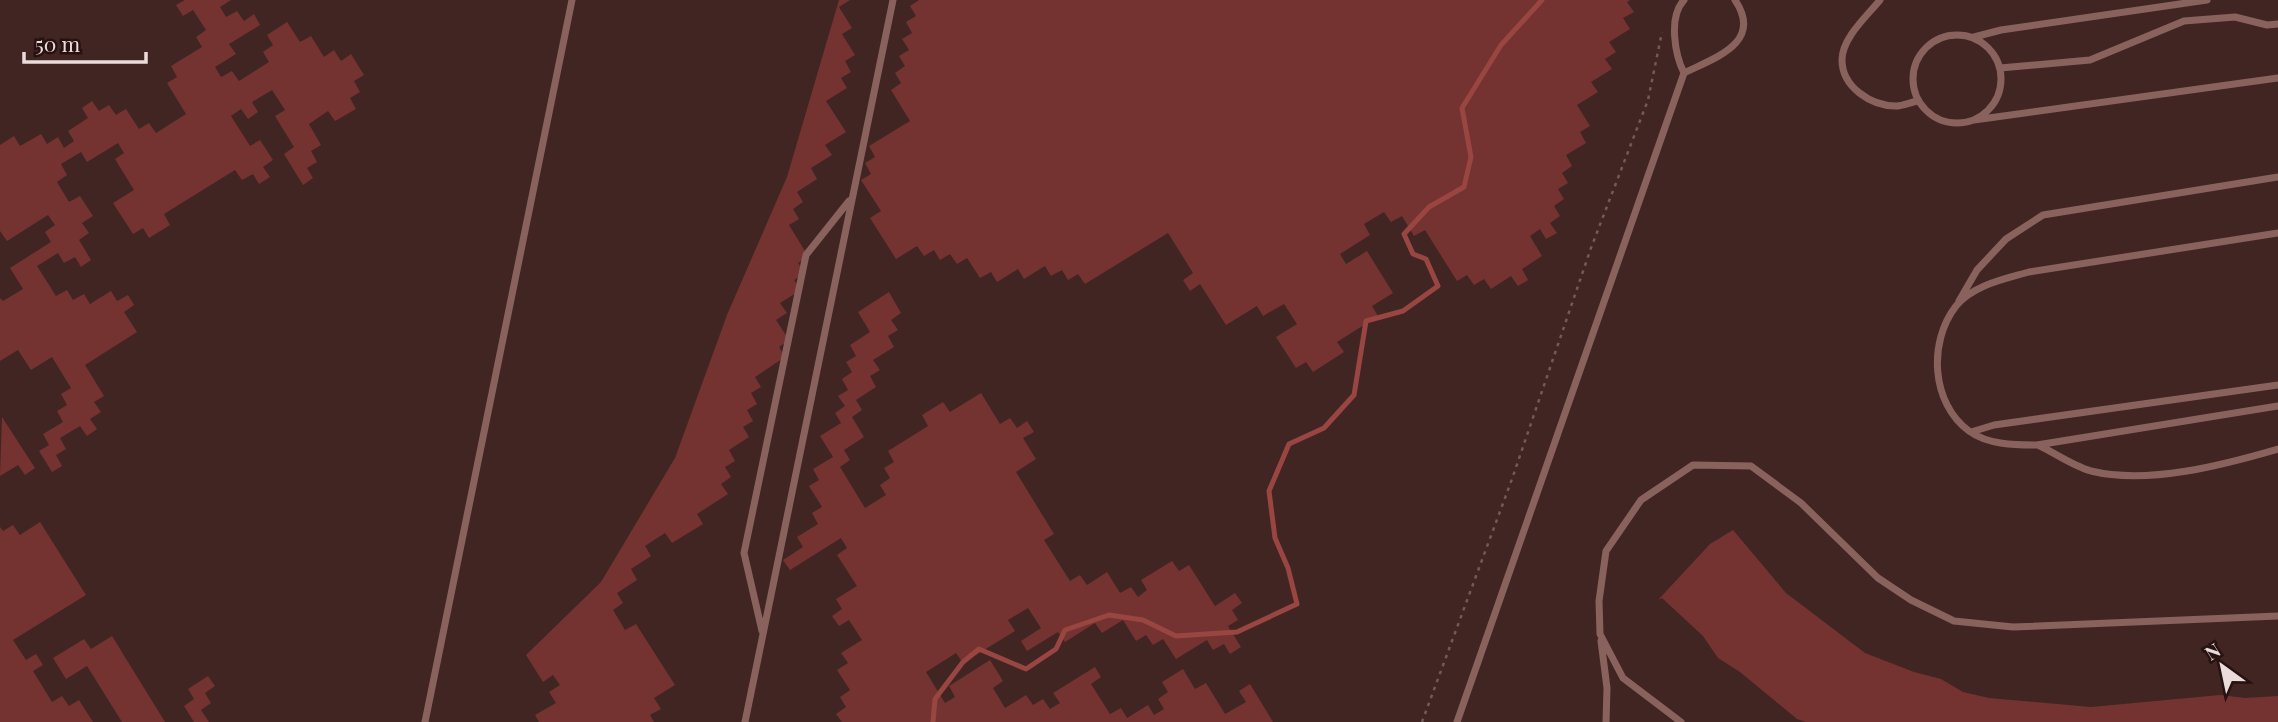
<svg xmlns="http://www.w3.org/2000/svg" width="2278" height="722" viewBox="0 0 2278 722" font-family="'Playfair Display',serif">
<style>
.built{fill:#412523}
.green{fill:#743330}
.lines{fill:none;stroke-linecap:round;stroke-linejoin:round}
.stream{stroke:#994541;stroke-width:5}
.path{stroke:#705b5a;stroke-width:2.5;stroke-dasharray:3.5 5;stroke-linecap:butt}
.lane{stroke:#89625e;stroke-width:7}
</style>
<rect width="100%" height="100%" fill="#321b1a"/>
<path class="built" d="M0,0H2278V722H0Z"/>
<path class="green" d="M185,0H231L220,7L226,17L237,11L244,21L254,14L260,25L229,44L236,54L215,67L221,77L232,71L239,81L269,62L263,52L273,45L267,35L287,22L300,42L311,36L324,57L334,50L341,61L351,54L364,75L354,81L360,92L350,98L356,109L335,121L328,111L309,124L321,145L311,151L317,162L307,168L313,178L303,185L284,154L294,147L275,116L285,110L272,90L252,102L258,112L248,119L241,109L231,116L250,146L260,140L273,160L263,167L270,177L259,184L253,174L242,180L235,170L164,214L170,225L149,238L143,228L133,234L113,203L134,190L115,159L124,153L118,143L87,162L81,152L61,164L67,175L57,182L69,202L80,196L93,216L82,223L89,233L79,240L91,260L81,267L75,257L64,263L58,253L37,266L56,296L67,290L73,300L84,294L90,304L111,291L117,301L128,295L134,305L124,312L137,332L85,365L104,396L94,402L101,412L90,419L97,429L87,436L80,426L60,438L66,449L56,455L62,466L52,472L39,451L49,445L43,434L63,422L57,411L67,405L61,394L71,388L52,357L31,370L18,350L0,361V298L3,301L23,289L10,268L51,242L45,232L55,225L48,215L7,241L0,231V145L14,136L20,146L41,134L47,144L58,137L64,148L74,141L68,131L88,118L82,108L92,101L99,111L109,105L116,115L126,109L139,129L149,123L156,133L186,114L167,83L177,77L171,66L202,47L196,37L206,30L193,10L183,16L176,5Z
M839,0H850L839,7L852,28L842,34L855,55L845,61L851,72L841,78L847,88L826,101L846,132L825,145L832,155L811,168L817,179L797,192L803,202L793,209L799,219L789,225L808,256L798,263L805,273L794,280L801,290L780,303L787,313L776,320L789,340L779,347L785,357L755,377L761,387L751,393L757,404L747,410L753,421L743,427L749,437L729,450L735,461L725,467L731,477L721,484L728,494L697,514L703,524L672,543L665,533L645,546L651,556L631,569L637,580L617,593L623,603L613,610L625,630L636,624L675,685L654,698L661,709L650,715L654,722H539L535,715L556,703L549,692L560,685L553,675L543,682L526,655L601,582L675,458L727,315L787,177Z
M919,0H1630L1627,2L1634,12L1623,18L1630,29L1609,42L1616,52L1605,59L1612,69L1591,82L1598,92L1577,105L1590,126L1580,132L1586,143L1566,155L1572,166L1562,173L1568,183L1558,189L1564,199L1554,206L1560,216L1550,223L1557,233L1546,239L1540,229L1530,236L1542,256L1522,269L1528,280L1518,286L1511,276L1491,289L1484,279L1474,285L1467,275L1457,281L1425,230L1414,236L1402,216L1391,222L1384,212L1364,224L1370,235L1340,254L1346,264L1367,251L1393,293L1372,306L1378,316L1337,342L1344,352L1313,372L1306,362L1296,368L1276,337L1297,324L1284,304L1263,316L1257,306L1226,325L1200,284L1190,291L1183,280L1193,273L1168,233L1085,284L1078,274L1068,280L1062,270L1051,276L1045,266L1024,279L1018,269L997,282L991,272L980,278L967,258L957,264L950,254L940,260L934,250L924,256L917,246L896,259L870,218L881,211L861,180L871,174L865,163L875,157L869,146L910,121L891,90L901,83L895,73L905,66L899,56L909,50L902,39L912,33L906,22L916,16L910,6Z
M889,292L901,313L891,320L898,330L888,336L894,347L873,360L880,370L870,376L876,387L856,400L862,410L852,417L864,437L844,450L850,460L840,467L865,508L886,495L880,485L890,478L884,468L894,462L888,451L928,426L922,415L943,402L950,412L981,393L1000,424L1010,418L1017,428L1027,421L1034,432L1023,438L1036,459L1016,472L1054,534L1044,540L1070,581L1080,575L1087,585L1107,572L1120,593L1131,587L1138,597L1147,590L1141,580L1172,561L1179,571L1189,565L1215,606L1235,593L1242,603L1232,610L1238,620L1228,626L1241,647L1230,654L1224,644L1213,650L1207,640L1176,659L1163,639L1153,645L1146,635L1136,641L1123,620L1102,633L1095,623L1065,642L1058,632L1027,651L1021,641L1041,628L1028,608L1008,620L1015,631L963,663L956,653L926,672L945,703L955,697L949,686L990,660L1003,681L993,688L1005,708L1026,695L1033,705L1043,699L1050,709L1060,703L1053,693L1095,667L1101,677L1091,684L1110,714L1121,708L1127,718L1148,705L1154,715L1164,709L1158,699L1168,692L1162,682L1183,669L1195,689L1206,683L1225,714L1246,702L1239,691L1250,684L1273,722H842L836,714L846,707L840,697L850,690L837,670L848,663L841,653L862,640L849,620L839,626L832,616L842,609L836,599L857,586L837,555L847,548L841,538L790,570L783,560L803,547L797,537L818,524L812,513L822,507L809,486L819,480L813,469L833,457L820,436L841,423L835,413L845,406L838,396L848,390L842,379L852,372L846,362L856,356L850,345L870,332L858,312Z
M2,417L35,468L25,475L18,465L0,476Z
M40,522L86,595L13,640L26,660L36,654L43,665L33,671L52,702L62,696L69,706L79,700L93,722H0V527L3,531L13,525L20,535Z
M1733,530L1786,593L1865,653L1914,672L1941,679L1963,692L1989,698L2091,707L2220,695L2245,698L2278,696V722H1806L1797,719L1740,672L1718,658L1703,636L1662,598L1658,600L1710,544Z
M112,636L165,722H122L87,666L66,679L53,658L84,639L91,649Z
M208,676L215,686L205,693L211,703L201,710L209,722H194L184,706L194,699L188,689Z"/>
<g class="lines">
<path class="stream" d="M933,722L935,699L963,662L979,649L1026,669L1056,649L1065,630L1109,615L1143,620L1176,636L1237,632L1297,604L1288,568L1275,538L1269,491L1289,444L1324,428L1354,395L1366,321L1403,311L1438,286L1426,259L1413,254L1404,234L1429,207L1464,187L1471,157L1462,108L1501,45L1542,0"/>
<path class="path" d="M1422,722L1512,479L1591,248L1648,100L1662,32"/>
<path class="lane" d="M1684,0C1668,17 1675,55 1684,73
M1880,0C1867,16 1842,38 1842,60C1842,87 1871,106 1896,106C1903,106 1911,102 1918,101
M1913 79a44 44 0 1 1 88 0a44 44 0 1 1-88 0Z
M1974,37L2001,30L2207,0
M2000,68L2090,60L2184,21L2235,17L2267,25L2278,24
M1974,120L2278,78
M2278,233L2029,272C2005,279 1973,285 1956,306C1928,342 1931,403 1969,431C1988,445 2015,445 2037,445L2278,406
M1959,301L1977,270L2006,239L2043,215L2278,177
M1971,432L1994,425L2278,385
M2038,445C2055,453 2073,466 2091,471C2148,485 2223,465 2278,449
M762,631L744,553L806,255L849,201
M1601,641L1607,688L1606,722
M425,722L572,0
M745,722L893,0
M1457,722L1684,73C1714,58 1764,43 1735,0
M1681,722L1623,678L1600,634L1599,601L1606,551L1641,500L1693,465L1751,466L1801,503L1878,578L1911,600L1954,621L2013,627L2278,616"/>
</g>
<g transform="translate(2222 666) rotate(327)" stroke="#271211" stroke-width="5" paint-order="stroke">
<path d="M0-5L12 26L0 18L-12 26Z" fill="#ebdbda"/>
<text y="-10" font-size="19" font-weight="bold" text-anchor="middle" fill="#ebdbda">N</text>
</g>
<path d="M24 52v10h122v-10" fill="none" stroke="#ebdbda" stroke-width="3.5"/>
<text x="35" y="52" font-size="21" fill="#ebdbda" stroke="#271211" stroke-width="5" paint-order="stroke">50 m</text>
</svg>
